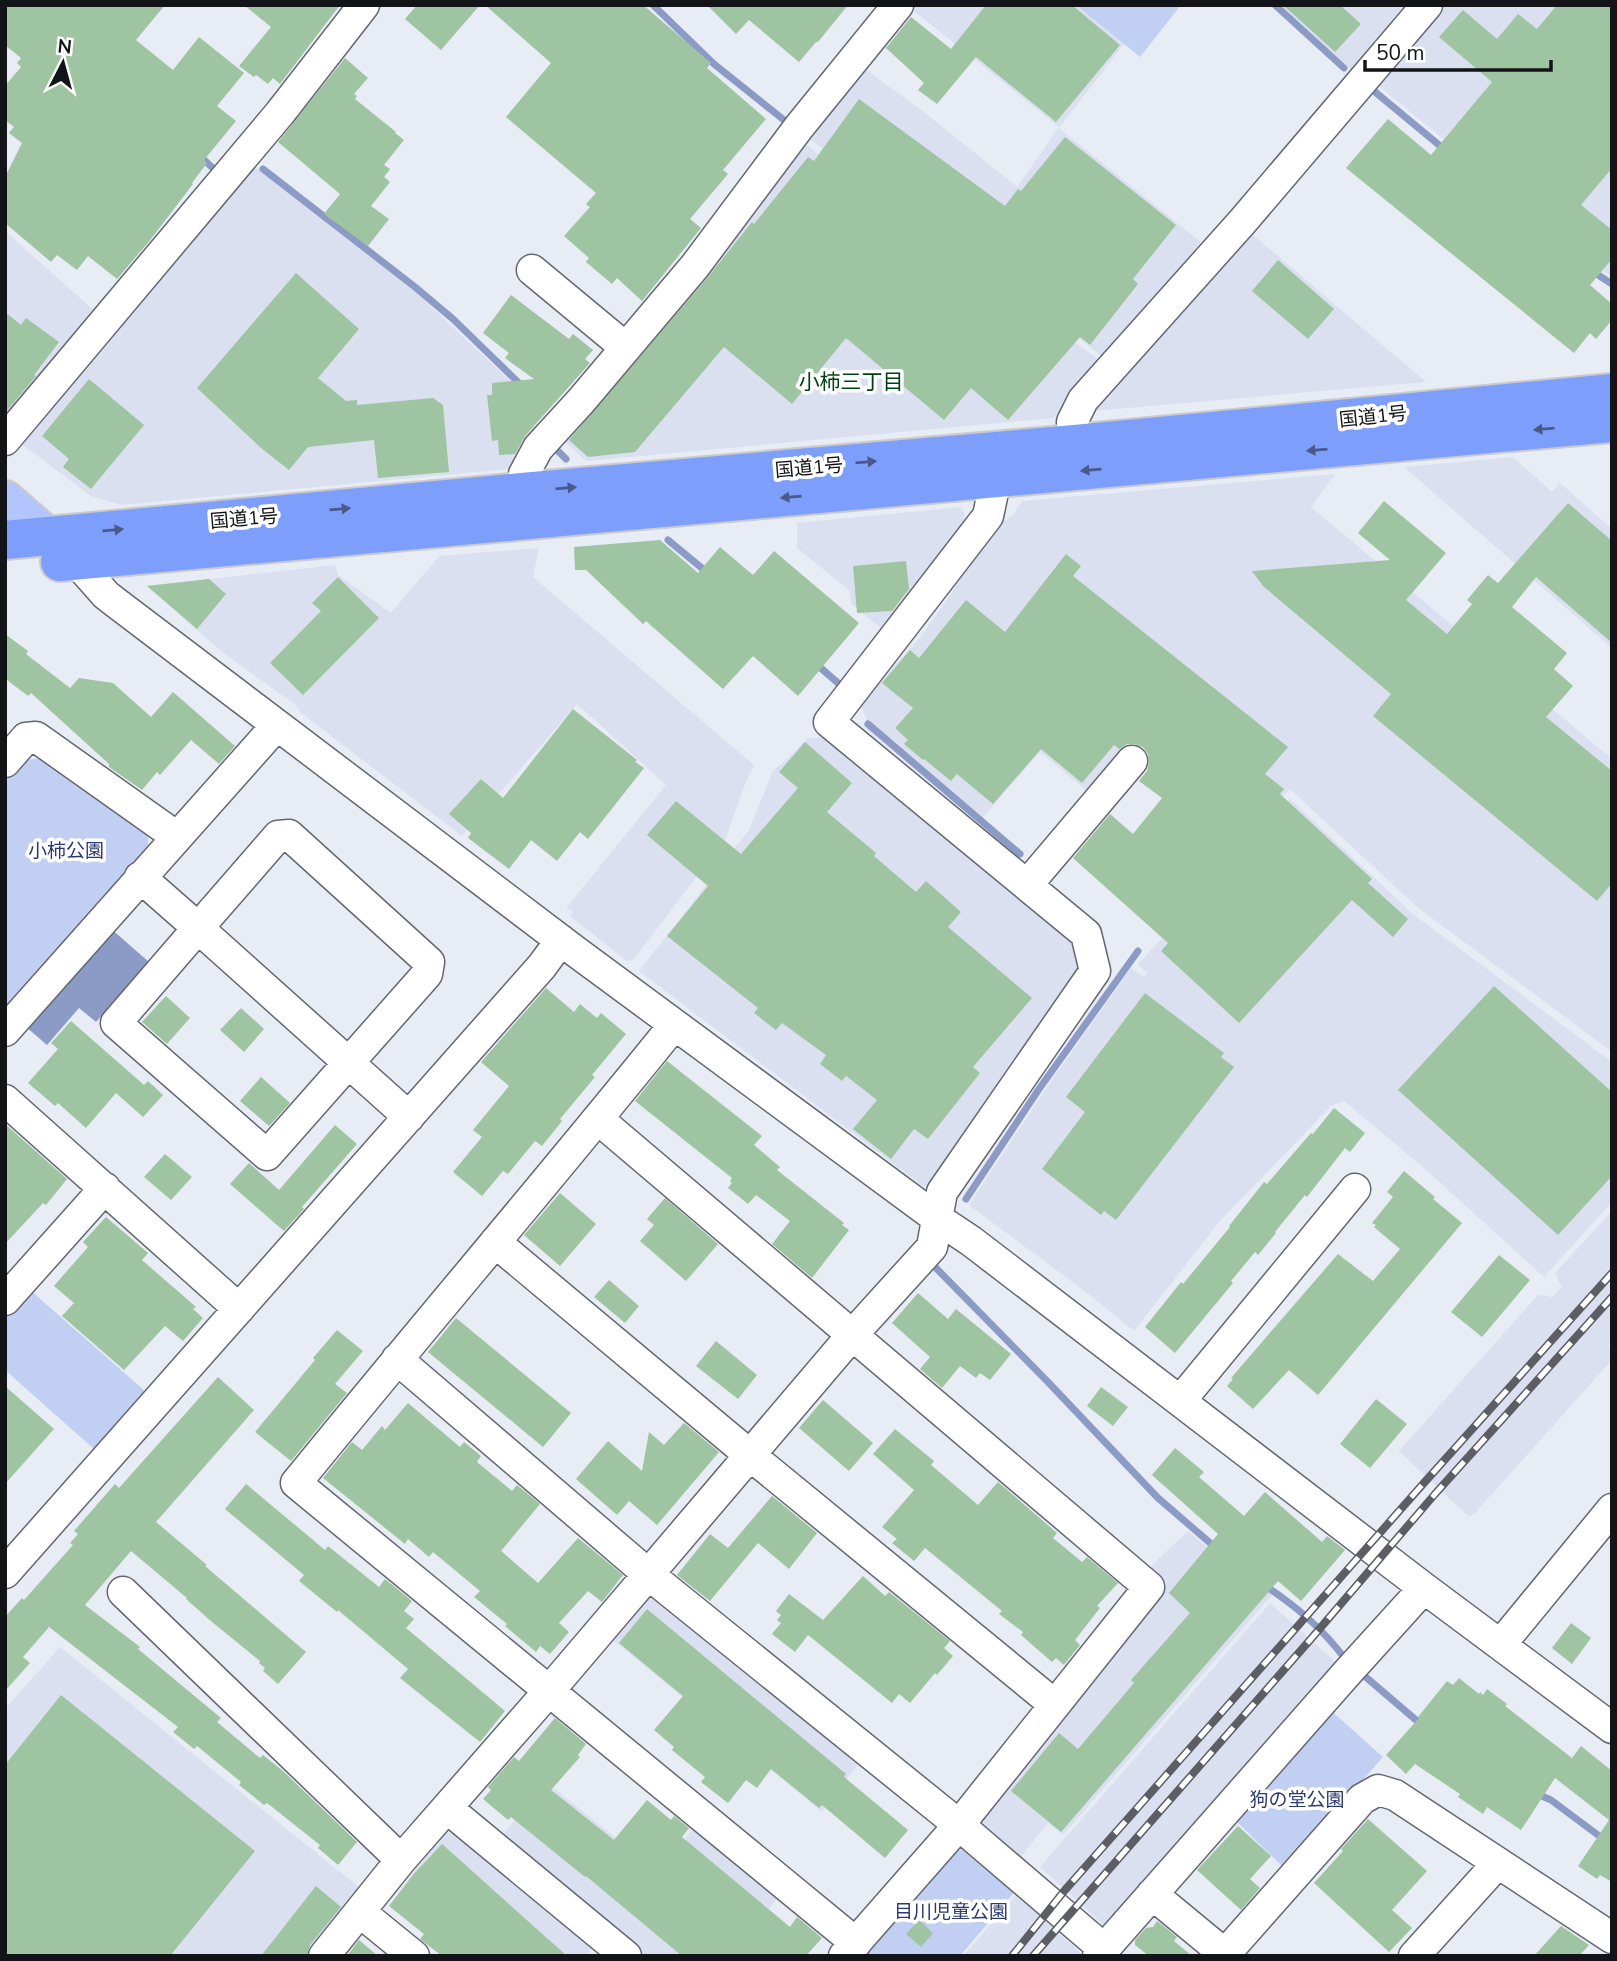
<svg xmlns="http://www.w3.org/2000/svg" width="1617" height="1961" viewBox="0 0 1617 1961" font-family="'Nunito Sans','Noto Sans JP',sans-serif">
<style>
.built{fill:#dae0f0}
.green{fill:#c1cff3}
.water{fill:#8c9bc5}
.lines{fill:none;stroke-linecap:round;stroke-linejoin:round}
.stream{stroke:#8c9bc5;stroke-width:7}
.building{fill:#9ec4a1}
.minor-casing{stroke:#64676f;stroke-width:33}
.major-casing{stroke:#cbcbcc;stroke-width:42}
.highway-casing{stroke:#cbcbcc;stroke-width:42}
.minor{stroke:#fff;stroke-width:30}
.major{stroke:#b2c5fd;stroke-width:38}
.highway{stroke:#7e9efc;stroke-width:38}
.rail-casing{stroke:#5c5e63;stroke-width:8}
.rail{stroke:#fff;stroke-width:5;stroke-dasharray:16;stroke-linecap:butt}
.oneway{fill:#48598a}
.labels{text-anchor:middle;stroke-width:7;stroke-linejoin:round;paint-order:stroke}
.street-label{font-size:19px;fill:#131417;stroke:#fff}
.park-label{font-size:19px;fill:#2a3a6f;stroke:#fff}
.neighbourhood-label{font-size:21px;fill:#004110;stroke:#fff}
</style>
<rect width="100%" height="100%" fill="#e8ecf5"/>
<path class="built" d="M912,5H1076L1124,44L1059,128L1201,242L1155,296L1107,360L966,252L874,187L807,137L861,66L929,116L1017,187L1059,127L910,8Z
M1279,5H1404L1351,69Z
M1446,5H1586L1612,27V277L1603,271L1379,86Z
M801,141L869,192L1102,362L1054,418L586,461L562,439Z
M249,163L405,282L535,405L531,410L535,438L508,469L121,505L91,496L20,443Z
M5,231L99,315L5,427Z
M1252,234L1426,382L1093,411Z
M1513,457L1552,492L1560,483L1612,529V648L1404,467Z
M1335,474L1311,507L1612,759V1052L1417,907L1290,789L1253,827L1136,735L1087,791L1040,752L978,823L863,726L867,719L860,705L922,635L955,588L945,580L982,536L1013,515L1022,501Z
M962,507L966,520L881,628L851,604L850,591L797,548V523Z
M539,548L533,577L754,765L745,784L726,838L634,959L627,961L570,916L573,912L567,907L666,785L577,704L462,836L300,712L297,706L222,652L147,586L335,565L338,575L391,613L439,556Z
M829,737L1077,946L1080,970L933,1182L923,1186L639,971L749,830L773,771L787,759L808,738Z
M1290,799L1413,914L1612,1062V1202L1544,1277L1424,1168L1344,1101L1331,1106L1220,1221L1134,1331L1091,1296L969,1205L1047,1087L1131,968L1144,977L1147,972L1137,965Z
M1612,1211V1340L1608,1344L1612,1350L1611,1361L1475,1513L1469,1517L1399,1451L1538,1295L1549,1296L1552,1298L1562,1287L1557,1278L1556,1272Z
M1188,1531L1239,1574L1272,1595L1063,1835L1048,1823L1018,1860L984,1831L983,1819L1147,1580L1153,1564Z
M649,1594L861,1761L822,1812L613,1640Z
M1270,1603L1338,1664L1106,1927L1040,1867Z
M60,1647L360,1888L306,1956H5V1709Z
M546,1782L615,1837L617,1836L659,1870L695,1826L780,1895L743,1942L722,1956H645L500,1838Z
M446,1833H459L595,1944L586,1956H495L407,1880Z
M1017,1894L1082,1954L1081,1956H963Z"/>
<path class="green" d="M1076,5H1181L1140,57Z
M43,758L148,833V850L5,1011V782L25,760Z
M30,1290L146,1392L95,1450L5,1370V1317Z
M1328,1708L1383,1757L1285,1869L1232,1817Z
M967,1849L1017,1889L960,1956H864L956,1851Z"/>
<path class="water" d="M110,928L149,962L96,1022L79,1008L47,1045L25,1026Z"/>
<g class="lines">
<path class="stream" d="M653,5L714,64L789,124
M1275,5L1344,68
M1374,91L1445,150
M199,155L218,173
M263,169L415,287L453,319L522,386
M1592,271L1612,284
M555,448L566,459
M668,540L709,574
M815,663L838,683
M868,724L1020,854
M966,1199L1039,1089L1138,951
M936,1268L1047,1381L1158,1498L1216,1548
M1264,1585C1297,1607 1322,1628 1346,1660
M1361,1673L1423,1726
M1535,1793L1551,1800L1606,1841"/>
</g>
<path class="building" d="M5,5H165L136,40L173,70L199,37L244,73L217,106L236,121L204,160L207,163L192,183L193,184L151,239L117,279L88,256L77,270L57,255L51,262L5,223V177L22,143L9,133L14,127L5,120V86L21,67L17,63L21,58L5,45Z
M244,5H340L280,84L273,78L268,84L256,75L254,77L239,66L271,27Z
M417,5H480L441,50L405,19Z
M485,5H643L711,63L707,68L766,119L723,170L728,174L690,219L701,228L642,301L617,278L612,284L586,262L589,258L564,236L590,207L586,204L596,193L506,117L551,63Z
M707,5H848L818,42H816L799,62L749,20L736,34Z
M986,5H1072L1120,45L1056,122L976,57L937,104L918,90L924,83L886,48L911,17L951,49Z
M1283,5H1340L1361,24L1335,52Z
M1557,5H1612V168L1581,205L1612,230V259L1590,285L1612,304V320L1596,339L1590,333L1574,353L1346,168L1388,119L1431,155L1492,82L1439,37L1463,10L1497,39L1518,14L1537,29Z
M345,58L368,78L354,94L357,96L355,99L396,132L395,133L404,140L384,165L390,169L384,177L390,182L371,206L389,219L368,246L324,214L340,194L278,142Z
M859,99L1005,206L1018,189L1021,191L1065,137L1176,225L1133,279L1138,284L1090,345L1080,337L1008,420L971,388L944,420L846,338L792,404L724,347L635,452L588,457L569,440L708,277L752,222L754,224L808,157L814,161Z
M1278,260L1334,309L1308,339L1252,291Z
M296,273L359,329L318,378L346,401L357,400V405L433,398L443,405L449,472L378,478L374,440L308,447L289,470L261,448L197,388Z
M511,295L569,339L573,334L593,350L585,359L590,363L525,436L515,454L499,455L498,440L492,441L487,395H492V383L534,379L505,358L509,353L483,333Z
M5,312L21,325L26,318L59,342L34,375L36,376L5,413Z
M89,379L144,425L91,489L63,467L69,459L42,436Z
M1384,501L1446,553L1406,600L1447,634L1472,604L1467,600L1488,575L1498,583L1568,503L1612,541V643L1536,577L1512,607L1567,653L1554,669L1573,686L1546,717L1612,771V883L1597,901L1373,716L1391,694L1263,586L1252,571L1390,560L1358,533Z
M660,540L698,573L720,547L753,575L774,551L859,623L798,696L753,656L723,689L646,621L643,624L586,570H575L574,547Z
M1066,554L1081,566L1073,576L1288,747L1265,774L1284,789L1280,794L1372,879L1368,883L1408,919L1393,937L1352,900L1239,1023L1161,951L1168,943L1073,858L1110,814L1133,834L1162,798L1139,781L1147,771L1149,763L1148,754L1143,747L1134,744H1127L1119,749L1114,745L1082,783L1041,749L993,804L957,774L951,781L924,759L923,760L904,744L908,740L895,728L913,708L882,683L910,650L919,658L966,600L1005,632Z
M906,561L909,589L892,611L857,613L853,566Z
M338,577L379,618L303,695L270,663L321,611L312,603Z
M209,579L226,594L197,629L147,586Z
M5,634L28,651L26,654L70,688L79,678L113,683L151,717L173,692L235,746L219,764L191,740L160,775L157,772L142,790L109,767V764L31,693L28,696L7,680L5,682Z
M573,709L637,760L635,762L644,768L588,839L580,832L557,861L531,840L509,869L468,838L471,833L449,814L481,779L503,798Z
M805,742L852,783L827,812L876,853L874,856L916,892L926,881L961,912L948,927L1032,998L973,1067L980,1073L928,1139L914,1129L891,1159L853,1129L877,1100L846,1076L842,1081L820,1064L826,1055L782,1023L776,1030L754,1013L758,1008L667,936L708,886L647,835L676,801L741,854L798,788L779,772Z
M1494,986L1612,1092V1176L1558,1235L1398,1090Z
M546,988L574,1012L580,1004L597,1018L601,1013L626,1034L592,1075L595,1077L560,1119L562,1121L542,1146L535,1141L508,1174L503,1171L482,1196L453,1172L482,1137L473,1130L509,1086L481,1062Z
M1145,993L1224,1053L1221,1057L1234,1067L1116,1220L1104,1211L1101,1215L1042,1169L1085,1112L1066,1097Z
M166,996L190,1018L167,1044L142,1022Z
M241,1008L264,1029L244,1052L220,1030Z
M71,1021L144,1085L148,1081L163,1095L143,1117L116,1093L86,1128L58,1103L55,1106L28,1083L58,1049L51,1043Z
M667,1061L762,1136L754,1145L780,1167L777,1170L844,1223L842,1225L849,1230L812,1278L772,1244L790,1221L756,1195L748,1204L728,1188L732,1183L730,1181L732,1178L635,1101Z
M261,1077L290,1103L269,1126L240,1101Z
M1334,1108L1365,1133L1350,1152L1345,1148L1314,1188L1307,1197L1305,1195L1275,1232L1276,1233L1258,1255L1255,1252L1231,1281L1233,1283L1175,1353L1145,1327L1181,1282L1183,1284L1230,1227L1229,1226L1264,1182L1267,1184L1311,1133L1313,1134Z
M5,1124L67,1179L46,1205L43,1203L5,1244Z
M335,1125L357,1144L302,1207L304,1209L284,1231L230,1184L249,1163L279,1190Z
M165,1154L192,1177L171,1200L144,1177Z
M1404,1171L1435,1197L1433,1199L1462,1223L1318,1395L1289,1370L1253,1409L1227,1386L1233,1379L1231,1378L1338,1254L1373,1281L1400,1249L1374,1227L1376,1225L1372,1223L1393,1197L1387,1192Z
M560,1193L596,1224L560,1266L524,1235Z
M665,1198L718,1244L686,1281L640,1241L654,1225L647,1219Z
M106,1217L148,1253L142,1260L196,1307L193,1309L203,1318L183,1341L165,1326L124,1370L62,1316L74,1303L54,1286L88,1247L83,1242Z
M1499,1255L1530,1280L1482,1337L1451,1312Z
M609,1280L639,1306L625,1323L594,1297Z
M918,1293L948,1319L956,1309L1011,1354L990,1380L980,1373L976,1378L960,1366L942,1388L920,1369L930,1357L892,1323Z
M456,1318L571,1413L543,1447L428,1352Z
M337,1330L363,1351L335,1384L347,1393L291,1461L255,1432L315,1360L313,1358Z
M716,1341L757,1375L738,1399L696,1366Z
M218,1377L254,1410L156,1522L207,1565L205,1566L306,1652L278,1684L263,1671L265,1668L259,1663L260,1661L212,1622L186,1599L187,1598L131,1551L85,1605L140,1647L138,1649L221,1718L217,1722L260,1758L263,1755L283,1771L357,1842L338,1865L318,1848L320,1845L267,1803L264,1805L239,1785L241,1782L197,1746L194,1749L173,1732L178,1727L49,1627L23,1657L30,1663L5,1691V1617L22,1598L24,1600L73,1545L70,1543L78,1534L74,1531L115,1484L119,1488Z
M5,1386L54,1429L5,1484Z
M1101,1387L1128,1407L1113,1426L1087,1406Z
M1376,1399L1407,1424L1370,1468L1340,1444Z
M823,1400L873,1443L849,1471L799,1428Z
M408,1403L460,1447L464,1442L481,1456L477,1462L512,1491L517,1485L540,1504L501,1551L538,1583L578,1538L623,1575L602,1602L588,1591L559,1623L569,1632L550,1654L540,1646L536,1652L505,1626L507,1624L474,1597L480,1591L433,1552L429,1557L408,1539L405,1544L323,1478L352,1442L362,1450L382,1426L385,1430Z
M684,1423L719,1452L657,1525L629,1501L617,1515L576,1479L608,1441L642,1471L649,1432L664,1445Z
M895,1429L934,1461L931,1465L978,1505L998,1482L1057,1533L1053,1538L1082,1562L1087,1557L1118,1583L1097,1606L1100,1608L1075,1640L1080,1645L1064,1665L1056,1658L1052,1662L1021,1635L1023,1632L999,1614L1002,1611L925,1548L914,1561L892,1543L897,1539L882,1527L914,1490L873,1454Z
M1175,1448L1204,1472L1199,1477L1244,1516L1265,1492L1322,1542L1327,1536L1345,1550L1301,1601L1278,1581L1061,1832L1011,1791L1059,1733L1078,1749L1134,1683L1131,1680L1190,1613L1169,1593L1218,1534L1152,1475Z
M246,1484L325,1550L328,1546L379,1587L385,1579L412,1601L404,1611L414,1619L406,1628L505,1711L480,1742L400,1678L408,1669L338,1610L337,1612L299,1581L304,1575L225,1509Z
M772,1496L817,1533L789,1569L758,1543L710,1601L677,1575L710,1534L728,1548Z
M863,1576L885,1596L889,1592L950,1641L944,1648L953,1656L937,1675L935,1673L910,1703L899,1694L892,1703L808,1635L795,1652L772,1634L781,1623L777,1620L781,1615L776,1611L789,1594L823,1620Z
M647,1609L846,1774L844,1777L908,1830L885,1858L822,1805L819,1808L771,1769L757,1788L746,1780L728,1803L701,1782L705,1777L672,1750L674,1747L654,1730L683,1696L619,1643Z
M1571,1623L1591,1638L1572,1664L1552,1648Z
M1459,1678L1479,1694L1480,1692L1483,1695L1487,1689L1507,1704L1505,1706L1572,1758L1581,1746L1612,1771V1882L1600,1875L1597,1879L1578,1866L1609,1820L1555,1778L1521,1830L1487,1807L1483,1814L1458,1797L1460,1794L1415,1764L1406,1774L1386,1755L1419,1718L1418,1717L1447,1681L1453,1685Z
M61,1695L255,1851L170,1956H5V1765Z
M555,1718L586,1744L578,1755L580,1757L551,1790L614,1840L647,1800L671,1820L674,1816L689,1828L682,1837L790,1927L797,1917L822,1938L806,1956H682L586,1876L585,1877L511,1817L508,1820L483,1799L491,1790L488,1787L514,1757L519,1761Z
M1368,1819L1427,1871L1392,1910L1412,1928L1389,1952L1314,1883L1343,1851L1341,1849Z
M1238,1826L1271,1856L1250,1879L1260,1888L1241,1910L1197,1870Z
M442,1844L567,1956H442L420,1939L424,1934L389,1906L413,1875Z
M316,1886L341,1907L310,1945L307,1956H261Z
M919,1920L933,1933L921,1947L906,1934Z
M1157,1921L1177,1937L1174,1941L1192,1956H1149L1135,1945V1940L1146,1928L1153,1927Z
M1561,1926L1589,1945L1579,1956H1534Z
M359,1940L378,1956H347Z"/>
<g class="lines">
<g class="minor-casing">
<path id="minor" d="M532,270L626,348
M5,440L280,113L364,5
M1075,444L1072,422L1083,400L1243,221L1427,5
M522,492L524,474L538,448L581,401L695,266L799,127L898,5
M75,560L106,595L115,602L575,951L938,1219L971,1241L1424,1588L1612,1728
M5,762L26,738L36,737L177,837
M140,877L198,928L278,836L289,835L429,962L427,974L267,1155L116,1023L198,928L409,1117
M1027,885L1132,761
M674,1025C550,1179 421,1329 296,1483L856,1943
M5,1031L277,725
M5,1100L239,1309
M598,1119L1149,1587L959,1825L844,1956
M495,1242L751,1456L1055,1705
M5,1300L105,1188
M397,1359L648,1574L959,1825L1104,1949
M1181,1400L1355,1189
M5,1573L542,966L561,940
M123,1592L401,1860
M1501,1644L1612,1509
M447,1808L626,1956
M1152,1894L1227,1956
M360,1912L414,1956
M1225,1954L1362,1799L1378,1790L1395,1795L1612,1938
M324,1956L401,1860L549,1691L853,1334L932,1247L942,1192L1095,971L1086,934L829,722L988,516L996,478
M1098,1956L1347,1673L1424,1588
M1414,1956L1497,1864"/>
</g>
<g class="major-casing">
<path id="major" d="M5,500L67,554"/>
</g>
<g class="highway-casing">
<path id="highway" d="M5,540L522,492L1075,444L1612,393
M60,562L1612,423"/>
</g>
<use href="#minor" class="minor"/>
<use href="#major" class="major"/>
<use href="#highway" class="highway"/>
<g class="rail-casing">
<path id="rail" d="M1012,1956L1065,1890L1423,1484L1612,1273
M1033,1956L1310,1640L1435,1494L1612,1297"/>
</g>
<use href="#rail" class="rail"/>
</g>
<defs><path id="oneway-solid" d="M-6-.8H1V-3.2L6.5 0L1 3.2V.8H-6Z" transform="scale(1.75)"/></defs>
<g class="oneway">
<use href="#oneway-solid" transform="translate(1544 429) rotate(175)"/>
<use href="#oneway-solid" transform="translate(1317 450) rotate(175)"/>
<use href="#oneway-solid" transform="translate(866 462) rotate(-5)"/>
<use href="#oneway-solid" transform="translate(1091 470) rotate(175)"/>
<use href="#oneway-solid" transform="translate(566 488) rotate(-5)"/>
<use href="#oneway-solid" transform="translate(791 497) rotate(175)"/>
<use href="#oneway-solid" transform="translate(340 509) rotate(-5)"/>
<use href="#oneway-solid" transform="translate(113 530) rotate(-5)"/>
</g>
<g class="labels">
<g class="street-label">
<text transform="translate(1373 416) rotate(-6)" y="7">国道1号</text>
<text transform="translate(809 467) rotate(-5)" y="7">国道1号</text>
<text transform="translate(244 518) rotate(-5)" y="7">国道1号</text>
</g>
<g class="park-label">
<text x="66" y="857">小柿公園</text>
<text x="1297" y="1806">狗の堂公園</text>
<text x="951" y="1918">目川児童公園</text>
</g>
<g class="neighbourhood-label">
<text x="851" y="389">小柿三丁目</text>
</g>
</g>
<rect width="1617" height="1961" fill="none" stroke="#131417" stroke-width="14"/>
<g transform="translate(63 63) rotate(6)" stroke="#ffffff" stroke-width="5" paint-order="stroke">
<path d="M0-5L12 26L0 18L-12 26Z" fill="#131417"/>
<text y="-10" font-size="19" font-weight="bold" text-anchor="middle" fill="#131417">N</text>
</g>
<path d="M1365 60v10h186v-10" fill="none" stroke="#131417" stroke-width="3.5"/>
<text x="1376" y="60" font-size="21" fill="#131417" stroke="#ffffff" stroke-width="5" paint-order="stroke">50 m</text>
</svg>
